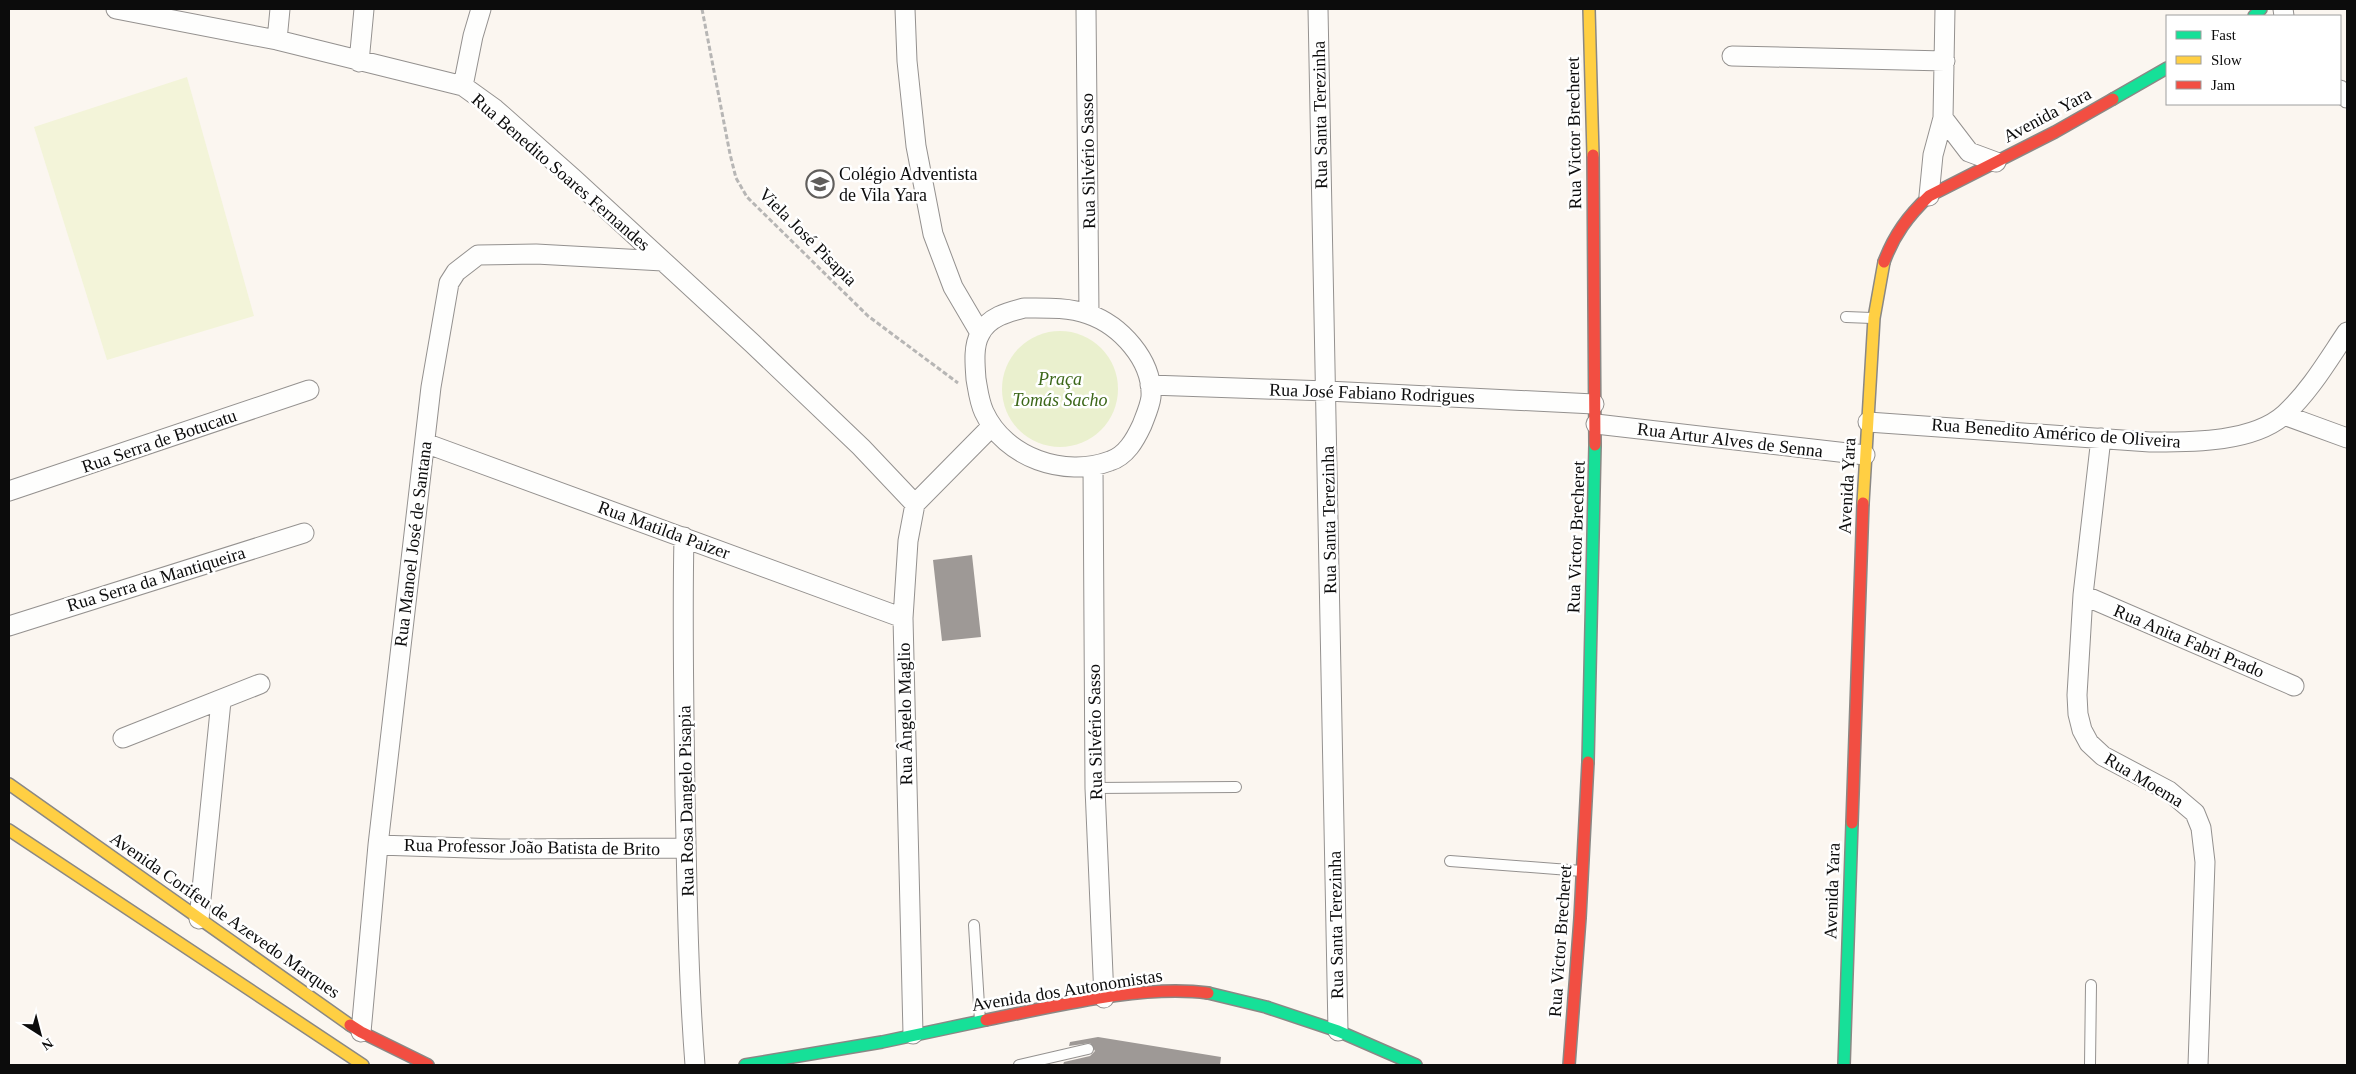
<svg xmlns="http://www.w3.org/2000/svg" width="2356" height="1074" viewBox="0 0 2356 1074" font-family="'Times New Roman',serif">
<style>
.green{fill:#eaf0ce}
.pitch{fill:#f3f4d9}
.building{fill:#9e9996}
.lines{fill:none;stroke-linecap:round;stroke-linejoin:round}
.lane-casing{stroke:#94918f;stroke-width:12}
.street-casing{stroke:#94918f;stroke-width:21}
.fast-casing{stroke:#8a8885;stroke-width:14}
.slow-casing{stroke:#8a8885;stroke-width:14}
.jam-casing{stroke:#8a8885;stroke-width:14}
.path{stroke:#b7b6b5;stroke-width:3;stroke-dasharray:5 2.5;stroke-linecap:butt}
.lane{stroke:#fefefd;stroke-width:10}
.street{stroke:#fefefd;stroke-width:19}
.fast{stroke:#16e098;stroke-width:11}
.slow{stroke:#ffcf43;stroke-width:11}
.jam{stroke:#f24e42;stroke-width:11}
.labels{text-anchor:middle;stroke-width:5;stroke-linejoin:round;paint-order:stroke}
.street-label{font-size:18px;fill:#0c0c0c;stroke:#fff}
.poi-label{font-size:18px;fill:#0c0c0c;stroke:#fff;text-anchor:start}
.park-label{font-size:18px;font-style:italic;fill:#3c6719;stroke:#fff}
</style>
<rect width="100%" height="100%" fill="#fbf6f0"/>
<path class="green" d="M1002 389a58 58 0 1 1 116 0a58 58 0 1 1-116 0Z"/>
<path class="pitch" d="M187,77L254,316L107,360L34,127Z"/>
<path class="building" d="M972,555L981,637L942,641L933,560Z
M1098,1037L1221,1057L1220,1065H1063L1064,1062L1090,1056L1095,1051L1090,1043L1069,1046L1070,1042Z"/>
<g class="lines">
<g class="lane-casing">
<path id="lane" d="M1846,317L1872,318
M1095,788L1236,787
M1450,861L1582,871
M974,925L980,1021
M1019,1065L1088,1049
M2090,1065L2091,985"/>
</g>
<g class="street-casing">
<path id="street" d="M116,9L277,40L463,86L495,109L574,179L752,343L861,447L915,504
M905,9L907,61L916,146L933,234L953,287L980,333
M1086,9L1089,314
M1318,9L1338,1031
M2283,9L2284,16
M277,40L280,9
M1732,56L1945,61
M359,62L364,9
M463,86L473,36L481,9
M2340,90L2347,98
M1943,118L1969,152L1996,162
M1929,196L1933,155L1943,118L1945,9
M1024,308C1045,308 1068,307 1088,314C1120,325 1153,360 1151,397C1150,406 1145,417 1142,425C1135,440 1126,456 1110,461C1065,478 1005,458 984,412C979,401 978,390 976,379C975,365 973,346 980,334C988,317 1008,312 1024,308Z
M1150,385L1327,391L1594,404
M2284,415L2347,438
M1868,422L2150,442C2190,442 2253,443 2285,414C2310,391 2328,360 2347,332
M1596,424L1865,455
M2101,438L2083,595L2077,695L2078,714L2082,730L2089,743L2103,756L2169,791L2195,813L2201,828L2205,862L2198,1065
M425,443L903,618
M1093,467L1095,788L1104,998
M9,491L309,390
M684,537C682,623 684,709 685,796C687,885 688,976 695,1065
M2083,595L2294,686
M9,626L304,533
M123,738L260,684
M378,845L500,849L686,848
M199,919L221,701
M361,1032L378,845L431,387L449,283L456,272L478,255L536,254L663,261
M913,1034L903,618L908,541L915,504L992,426"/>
</g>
<g class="fast-casing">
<path id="fast" d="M2254,16L2261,9
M2113,99L2167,68
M1588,762L1595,445
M1208,993L1266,1007L1338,1031L1416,1065
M745,1065L882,1042L986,1020
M1844,1065L1852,823"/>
</g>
<g class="slow-casing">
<path id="slow" d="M1589,9L1593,155
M1863,503L1874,318L1884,262
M9,784L350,1025
M9,830L363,1065"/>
</g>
<g class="jam-casing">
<path id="jam" d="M1593,155L1595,445
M1884,262C1894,235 1908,216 1929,196L2055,132L2113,99
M1852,823L1863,503
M986,1020C1052,1007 1142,984 1208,993
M350,1025L361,1032L428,1065
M1569,1065L1580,918L1588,762"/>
</g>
<path class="path" d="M702,9L730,154L736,178L747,197L868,316L958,383"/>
<use href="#lane" class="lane"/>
<use href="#street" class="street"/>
<use href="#fast" class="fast"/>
<use href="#slow" class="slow"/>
<use href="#jam" class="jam"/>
</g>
<defs>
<g id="school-ring" transform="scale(1.4375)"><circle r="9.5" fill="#fff" stroke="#605e5c" stroke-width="1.5"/><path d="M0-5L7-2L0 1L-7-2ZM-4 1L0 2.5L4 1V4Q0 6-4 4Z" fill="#605e5c"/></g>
</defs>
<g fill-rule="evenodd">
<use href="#school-ring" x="820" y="184"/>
</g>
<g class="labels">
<g class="street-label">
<text transform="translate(1320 115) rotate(-91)" y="6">Rua Santa Terezinha</text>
<text transform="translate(2047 115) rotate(-28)" y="6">Avenida Yara</text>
<text transform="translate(1574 133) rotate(-91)" y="6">Rua Victor Brecheret</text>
<text transform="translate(1088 161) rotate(-91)" y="6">Rua Silvério Sasso</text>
<text transform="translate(561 172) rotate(41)" y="6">Rua Benedito Soares Fernandes</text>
<text transform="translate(808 237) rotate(45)" y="6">Viela José Pisapia</text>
<text transform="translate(1372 393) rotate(2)" y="6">Rua José Fabiano Rodrigues</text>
<text transform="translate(2056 433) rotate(4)" y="6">Rua Benedito Américo de Oliveira</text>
<text transform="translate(1730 440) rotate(7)" y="6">Rua Artur Alves de Senna</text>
<text transform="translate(159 441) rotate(-19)" y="6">Rua Serra de Botucatu</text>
<text transform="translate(1847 486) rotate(-87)" y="6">Avenida Yara</text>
<text transform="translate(1329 520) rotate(-91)" y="6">Rua Santa Terezinha</text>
<text transform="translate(664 530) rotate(20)" y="6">Rua Matilda Paizer</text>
<text transform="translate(1576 537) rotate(-88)" y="6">Rua Victor Brecheret</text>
<text transform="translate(413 544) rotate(-83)" y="6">Rua Manoel José de Santana</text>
<text transform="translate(156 579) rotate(-17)" y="6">Rua Serra da Mantiqueira</text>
<text transform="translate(2189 641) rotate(23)" y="6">Rua Anita Fabri Prado</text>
<text transform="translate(905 714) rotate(-91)" y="6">Rua Ângelo Maglio</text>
<text transform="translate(1095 732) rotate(-91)" y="6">Rua Silvério Sasso</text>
<text transform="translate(2144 780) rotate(31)" y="6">Rua Moema</text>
<text transform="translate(686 801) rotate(-91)" y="6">Rua Rosa Dangelo Pisapia</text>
<text transform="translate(532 847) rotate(1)" y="6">Rua Professor João Batista de Brito</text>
<text transform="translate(1832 891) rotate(-88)" y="6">Avenida Yara</text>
<text transform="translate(225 915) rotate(35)" y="6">Avenida Corifeu de Azevedo Marques</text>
<text transform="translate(1336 925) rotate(-91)" y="6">Rua Santa Terezinha</text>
<text transform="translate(1560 941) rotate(-86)" y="6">Rua Victor Brecheret</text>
<text transform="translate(1067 990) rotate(-9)" y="6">Avenida dos Autonomistas</text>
</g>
<g class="poi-label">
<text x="839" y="180">Colégio Adventista<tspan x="839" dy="21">de Vila Yara</tspan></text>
</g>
<g class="park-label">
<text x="1060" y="385">Praça<tspan x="1060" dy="21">Tomás Sacho</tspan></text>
</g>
</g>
<rect width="2356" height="1074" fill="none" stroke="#0c0c0c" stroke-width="20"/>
<rect x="2166" y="15" width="175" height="90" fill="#ffffff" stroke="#9e9e9e"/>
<rect x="2176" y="31" width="25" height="8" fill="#16e098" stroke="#9e9e9e"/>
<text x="2211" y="40" font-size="15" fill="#0c0c0c">Fast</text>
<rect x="2176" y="56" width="25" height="8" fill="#ffcf43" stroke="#9e9e9e"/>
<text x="2211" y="65" font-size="15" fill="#0c0c0c">Slow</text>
<rect x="2176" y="81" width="25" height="8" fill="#f24e42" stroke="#9e9e9e"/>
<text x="2211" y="90" font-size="15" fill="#0c0c0c">Jam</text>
<g transform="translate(40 1034) rotate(144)" stroke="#ffffff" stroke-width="4" paint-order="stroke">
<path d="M0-4L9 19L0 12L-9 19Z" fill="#0c0c0c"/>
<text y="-8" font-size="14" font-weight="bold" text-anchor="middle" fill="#0c0c0c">N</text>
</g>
</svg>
